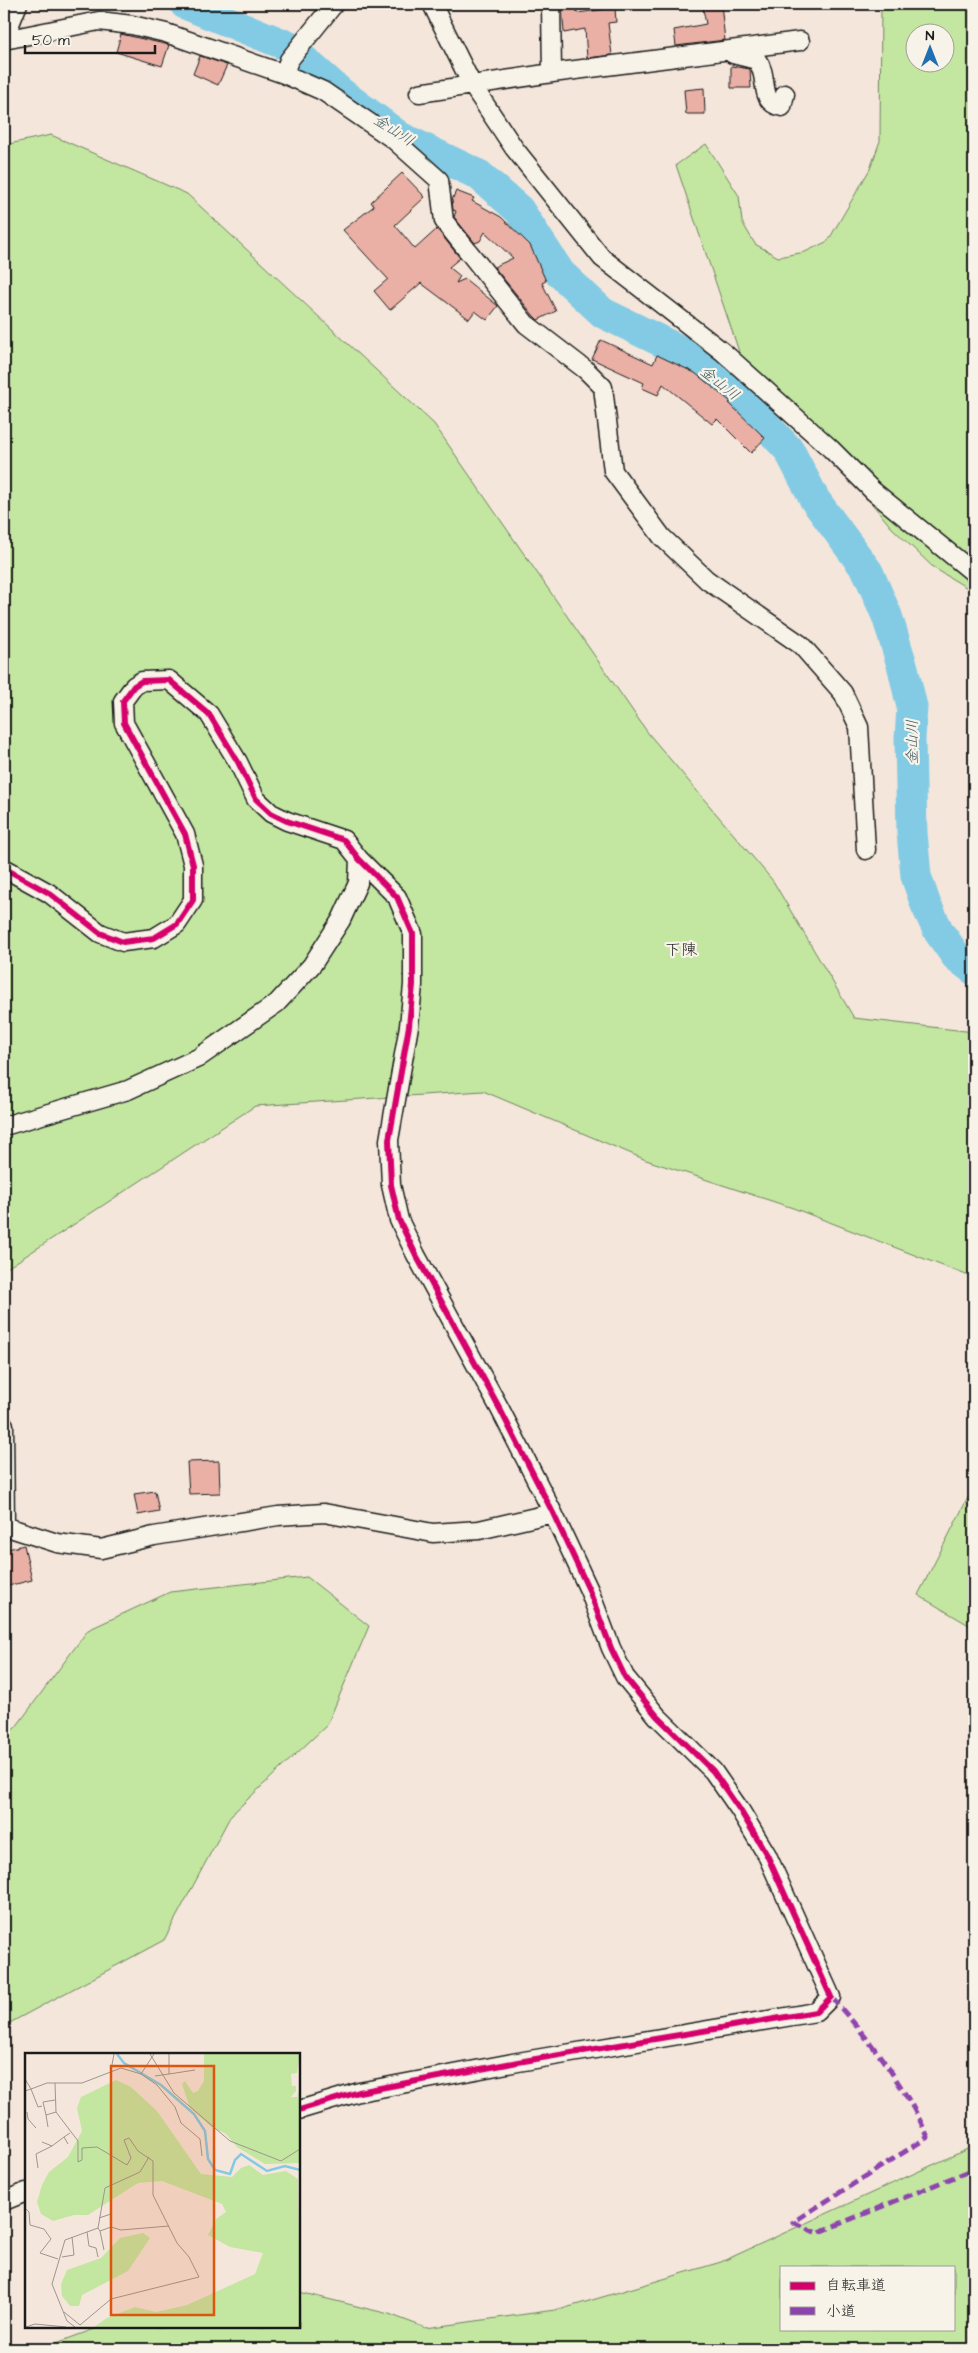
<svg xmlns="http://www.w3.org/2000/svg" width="978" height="2353" viewBox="0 0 978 2353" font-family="'Architects Daughter','Klee One',sans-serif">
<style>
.green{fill:#c3e7a1;stroke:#70825e;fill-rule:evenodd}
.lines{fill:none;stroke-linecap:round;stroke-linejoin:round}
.river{stroke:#83cbe4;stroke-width:31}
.building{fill:#eab0a5;stroke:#1c1c1c}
.minor-casing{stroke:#1c1c1c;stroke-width:21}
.minor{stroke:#f7f3e8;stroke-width:18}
.quiet{stroke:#8e44ad;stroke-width:5;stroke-dasharray:10 5;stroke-linecap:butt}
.cycleway-casing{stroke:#f7f3e8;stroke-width:9}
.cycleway{stroke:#d6006c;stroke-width:6}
.labels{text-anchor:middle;stroke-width:4.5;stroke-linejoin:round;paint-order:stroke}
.water-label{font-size:15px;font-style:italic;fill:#405962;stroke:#f7f3e8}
.quarter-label{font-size:16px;fill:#1c1c1c;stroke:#f7f3e8}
.inset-river{fill:none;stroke:#83cbe4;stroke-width:2.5}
.inset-road{fill:none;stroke:#9e958f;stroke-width:1}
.view{fill:#de560d;fill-opacity:0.15;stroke:#de560d;stroke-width:2.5}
.inset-edge{fill:none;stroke:#1c1c1c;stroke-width:2.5}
</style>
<rect width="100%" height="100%" fill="#f4e6db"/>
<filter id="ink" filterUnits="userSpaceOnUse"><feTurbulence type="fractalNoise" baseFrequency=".02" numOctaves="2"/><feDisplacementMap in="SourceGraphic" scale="10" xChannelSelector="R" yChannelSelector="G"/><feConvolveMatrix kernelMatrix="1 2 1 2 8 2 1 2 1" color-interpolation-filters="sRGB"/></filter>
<g filter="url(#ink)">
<path class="green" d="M881,4H974V592L934,568L891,527L855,483L753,393L676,165L706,144L739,196L742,222L755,244L778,257L805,252L828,241L870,169L880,141ZM916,32H946V62H916Z
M51,135L187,194L434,424L648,733L773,881L854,1018L974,1032V1278L793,1208L646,1160L483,1091L255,1106L4,1270V145Z
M974,1486V1628L918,1595Z
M307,1577L369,1626L327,1725L231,1815L164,1940L4,2026V1737L16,1727L88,1630L170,1592Z
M974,2146V2349H40L100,2327H299V2292L389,2314L426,2328L562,2309L721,2262ZM782,2267H954V2329H782Z"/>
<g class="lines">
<path class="river" d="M185,4L288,46L341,93L400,137L479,175L519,210L560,273L603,313L681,351L746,404L789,450L815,500L868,572L887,616L903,668L912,707L910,739L912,833L916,876L926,905L939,932L956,956L974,970"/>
</g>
<path class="building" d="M575,4L577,13L615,8L616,22L608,23L612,55L587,58L585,29L564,33L562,6Z
M702,4H721L725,40L676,46L674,30L706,24Z
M121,34L169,45L162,66L116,52Z
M200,56L227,65L218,85L193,74Z
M731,66L750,69L751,88H731Z
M704,88L705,114H686L684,90Z
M402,173L425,197L395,225L415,249L437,229L460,258L449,267L460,276L456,283L465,279L498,306L487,320L475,311L469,319L421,283L390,310L374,291L388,279L343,230L374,206L371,202Z
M456,191L474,198L472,201L501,217L530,245L546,281L542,283L556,311L538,320L534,316L494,267L513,258L485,232L480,241L475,243L454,217L456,211L453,210L452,200Z
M601,340L653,364L657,355L695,373L731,402L729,403L765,438L751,453L717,419L712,424L663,384L658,395L642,388L644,383L592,359Z
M219,1461L220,1493L189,1494L187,1462Z
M155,1491L159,1511L138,1515L134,1494Z
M24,1545L32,1580L4,1587V1550Z"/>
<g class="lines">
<g class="minor-casing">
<path id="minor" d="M432,4L472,85L514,148L602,258L723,352L831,449L873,491L974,573
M4,39L18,4
M4,40L99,21L132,25L166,33L284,74L323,91L393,139L439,180L444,221L526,324L586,370L603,387L613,471L662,537L707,580L801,645L843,693L859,727L866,850
M733,54L757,60C770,77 757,102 782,107L785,94
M552,73L800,41
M284,74L289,60L334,4
M419,93L552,73L551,4
M4,868L49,893L100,933L123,942L154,938L177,924L193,900V865L185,834L124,723L123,701L134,686L142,681L169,680L209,714L238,762L256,799L271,813L287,821L344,840L359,859L397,897L413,934V985L409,1026L389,1140L391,1185L399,1220L416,1255L500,1409L553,1513L589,1590L611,1648L625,1677L657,1716L713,1771L740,1810L767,1855L831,1997L816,2012L518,2062L359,2092L299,2110
M4,1126L128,1090L198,1058L277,1003L312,965L341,920L358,883L359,859
M4,1425L5,1525
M4,1526L57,1543L101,1549L154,1536L278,1516L324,1513L433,1533L479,1530L553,1513
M4,2201L26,2192"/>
</g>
<use href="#minor" class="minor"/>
<path class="quiet" d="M831,1997C871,2041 903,2083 928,2137L793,2222L817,2233L974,2169"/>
<g class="cycleway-casing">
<path id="cycleway" d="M4,868L49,893L100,933L123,942L154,938L177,924L193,900V865L185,834L124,723L123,701L134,686L142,681L169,680L209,714L238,762L256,799L271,813L287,821L344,840L359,859L397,897L413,934V985L409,1026L389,1140L391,1185L399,1220L416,1255L500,1409L553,1513L589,1590L611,1648L625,1677L657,1716L713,1771L740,1810L767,1855L831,1997L816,2012L518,2062L359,2092L299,2110"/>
</g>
<use href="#cycleway" class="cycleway"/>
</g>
</g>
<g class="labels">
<g class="water-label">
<text transform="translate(394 130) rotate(33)" y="5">金山川</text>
<text transform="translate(720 383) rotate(39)" y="5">金山川</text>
<text transform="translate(912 742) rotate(-90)" y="5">金山川</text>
</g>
<g class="quarter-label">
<text x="681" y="955">下陳</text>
</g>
</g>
<g transform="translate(25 2053)">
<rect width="275" height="275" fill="#f4e6db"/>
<path d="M179,1H275L272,20L266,21L267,33H271V38L266,44H272L275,34V110L240,111L212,94L201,81L185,73L165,55L157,31L160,28L168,40L173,38L179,28ZM91,27L106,34L132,58L176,121L207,124L216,115L224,112L238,122L261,118L273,126L275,274H69L82,265L110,254L131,259L162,252L230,221L238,200L205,194L183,182L191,166L201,159L197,151L137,128L113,130L63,162H49L28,168L16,161L12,149L17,132L24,119L43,104L57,78L52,55L56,44ZM118,180L125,185L103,218L57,242L54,253H45L37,243L36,231L42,217L76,205L95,185Z" fill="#c3e7a1"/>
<path class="inset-river" d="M92,1L99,10L136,32L169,61L180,78L183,106L190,117L205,121L210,107L216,101L242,118L260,113L275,117"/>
<path class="inset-road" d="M125,1L149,40L205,88L256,108L275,96M86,17L89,1M116,21L129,1M144,21L170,17M130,23L144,21V1M0,26L6,36L22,30H57L96,15L116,21L132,32L150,54L156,70L175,86L177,103M30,30L31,59L53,88V109L57,107V95L72,94L102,112L106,105L99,87L104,85L113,98L128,108V142L152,190L164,204L174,224L86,246L55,272L39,259M0,38L6,36L13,54L17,53M2,59L3,66L11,75M21,62L18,49L30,47M23,74L21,62L31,59M17,89L27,93L39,84M43,91L39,84L45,80M13,115L11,101L27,93M0,155L4,159L5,172L19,176L26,186L15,200L33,206M74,165L86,161V174M73,175L80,135L115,119L124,104M75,178L79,197M62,179L64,193L71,195L73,204M37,204L49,202L47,184M1,274L10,271L41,274M50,274L42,268L27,231L40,187L73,175L75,178L86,174L96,177L144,173"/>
<path class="view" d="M86,13H189V262H86Z"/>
<rect width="275" height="275" class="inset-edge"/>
</g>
<rect width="978" height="2353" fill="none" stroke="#f7f3e8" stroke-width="20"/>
<rect x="10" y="10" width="958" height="2333" fill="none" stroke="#1c1c1c" stroke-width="2" filter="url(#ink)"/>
<rect x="780" y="2266" width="175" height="65" fill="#f7f3e8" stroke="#9f9d96"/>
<rect x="790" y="2282" width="25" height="8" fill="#d6006c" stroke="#9f9d96"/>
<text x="826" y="2290" font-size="15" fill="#1c1c1c">自転車道</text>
<rect x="790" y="2307" width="25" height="8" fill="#8e44ad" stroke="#9f9d96"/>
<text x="826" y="2316" font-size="15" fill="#1c1c1c">小道</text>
<g transform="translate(930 48)"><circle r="24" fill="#f7f3e8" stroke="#9f9d96"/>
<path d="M0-4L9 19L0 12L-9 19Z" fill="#1f6fb2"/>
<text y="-8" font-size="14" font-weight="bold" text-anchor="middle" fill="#1c1c1c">N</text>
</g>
<path d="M25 45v8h130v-8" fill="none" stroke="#1c1c1c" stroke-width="2.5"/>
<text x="32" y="45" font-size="15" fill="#1c1c1c" stroke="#f7f3e8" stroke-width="4" paint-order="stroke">50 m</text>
</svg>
